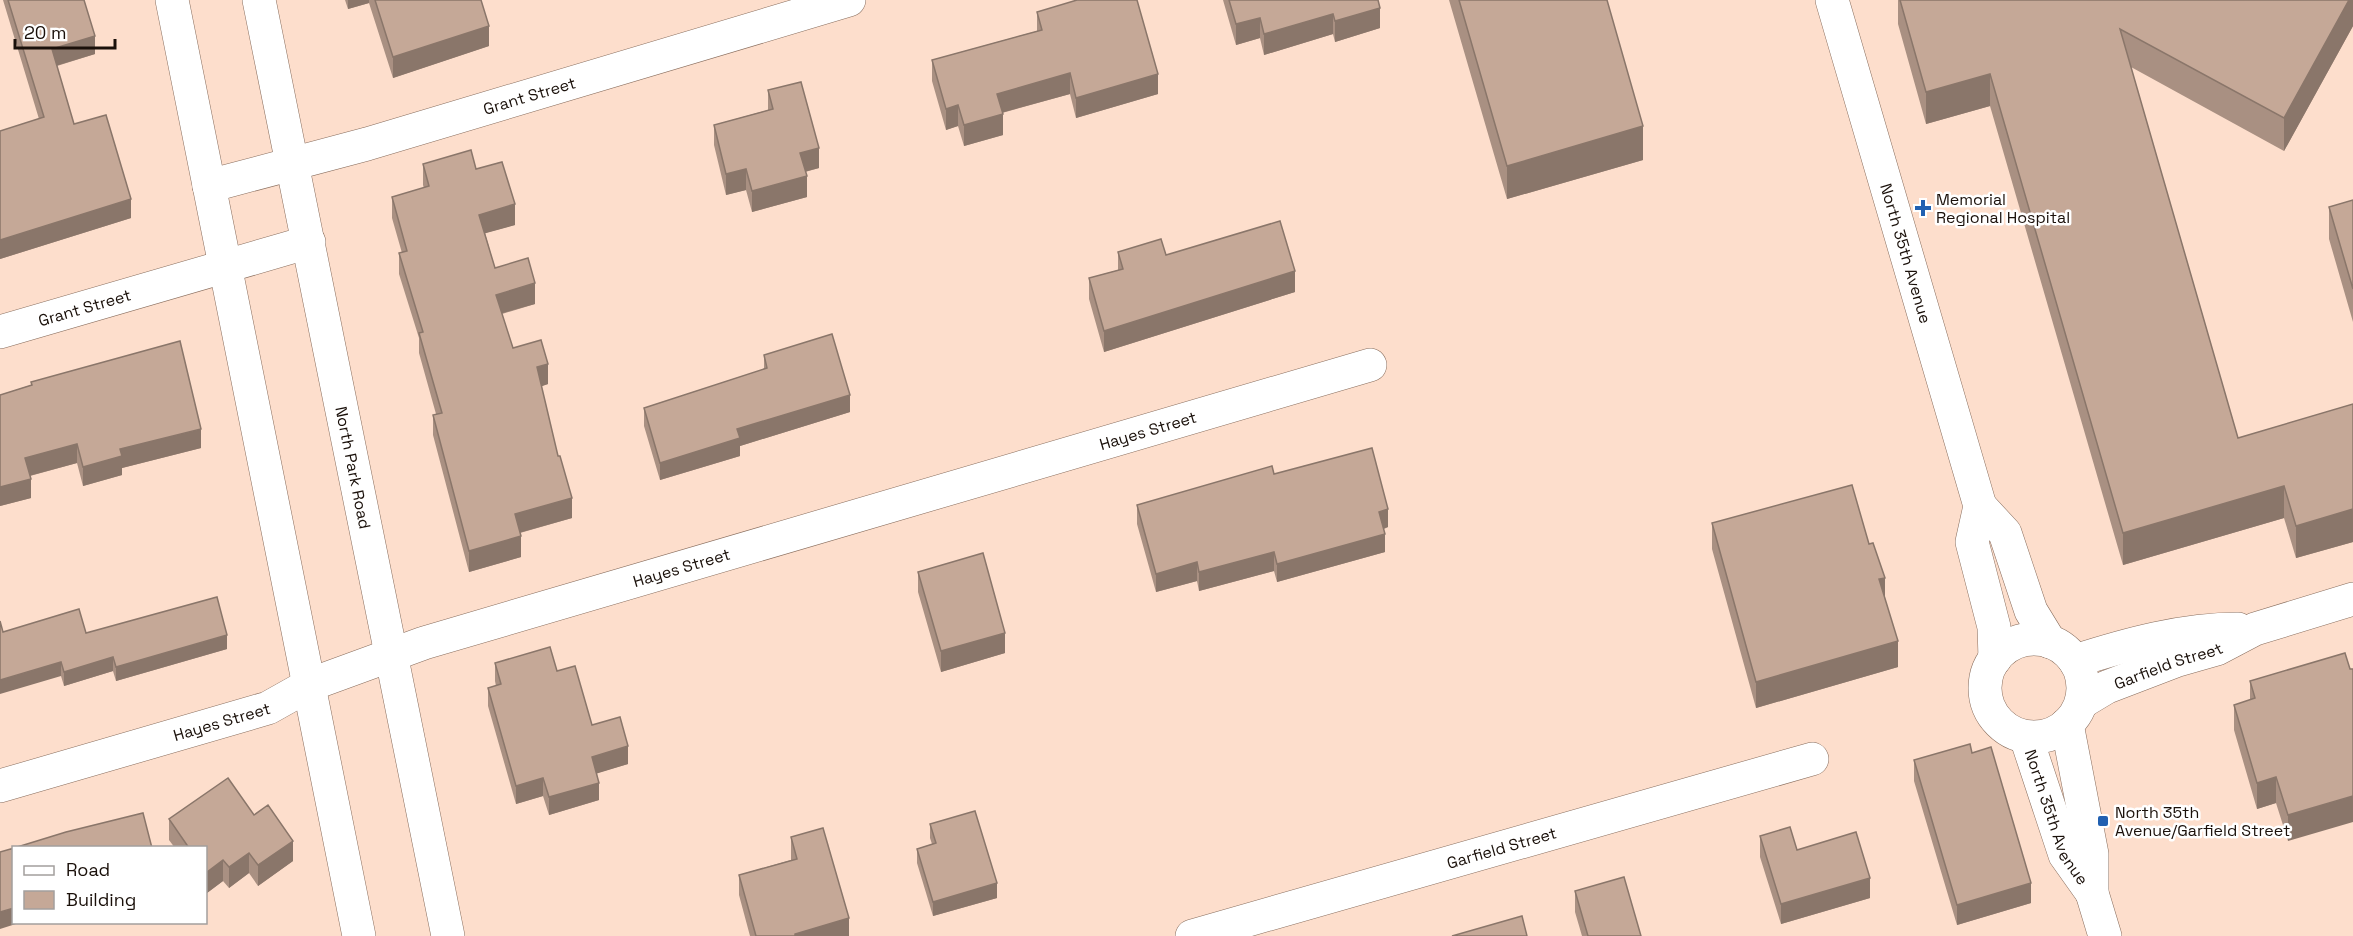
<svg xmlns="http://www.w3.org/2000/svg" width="2353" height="936" viewBox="0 0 2353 936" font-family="'Space Grotesk',sans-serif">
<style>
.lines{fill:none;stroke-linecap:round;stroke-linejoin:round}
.minor-casing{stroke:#886d5d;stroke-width:34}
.minor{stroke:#fff;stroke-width:33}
.wall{fill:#a99082}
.shaded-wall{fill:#8a766a}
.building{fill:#c5a897;stroke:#8a766a;stroke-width:1.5}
.poi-dot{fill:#2160b1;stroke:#fff;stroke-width:2}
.labels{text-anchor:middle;stroke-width:5;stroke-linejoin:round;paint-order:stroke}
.street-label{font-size:16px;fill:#1a100a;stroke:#fff}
.poi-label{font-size:16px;fill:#1a100a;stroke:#fff;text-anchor:start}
</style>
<rect width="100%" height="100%" fill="#fddecc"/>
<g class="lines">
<g class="minor-casing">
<g id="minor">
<path d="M172,0L359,936"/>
<path id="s1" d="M259,0L448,936"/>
<path id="s2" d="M1832,0L1980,506L1972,542L1994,627L1995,659"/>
<path id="s3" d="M209,186L367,144L849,0"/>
<path id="s4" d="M0,332L309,242"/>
<path d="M1980,506L2005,533L2031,611L2050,642"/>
<circle cx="2034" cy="688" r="49"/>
<path d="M2075,661C2128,644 2183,629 2238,629"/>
<path id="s5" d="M2082,702L2107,687L2175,661L2217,649L2255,629L2353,599"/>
<path d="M2067,724L2092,854V893L2105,936"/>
<path id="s6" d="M2026,737L2065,855L2092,893"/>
<path id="s7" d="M0,786L268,708L309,685L424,643L1370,365"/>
<path id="s8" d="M1192,936L1812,759"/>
</g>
</g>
<use href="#minor" class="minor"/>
</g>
<path class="wall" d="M3,0H84L95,54L57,66L74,124L131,218L0,259V131L39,119Z
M345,0H481L489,46L393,78L369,3L348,9Z
M1223,0H1378L1380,28L1335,42L1333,34L1264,55L1260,38L1236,45Z
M1449,0H1607L1643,160L1507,199Z
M1898,0H2353V26L2284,151L2131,67L2238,438L2353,404V542L2296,558L2284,518L2123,565L1990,106L1926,124L1898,24Z
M1037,12L1158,94L1076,118L1070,94L1002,113L1003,135L964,146L958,126L946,130L932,81V60L1037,31Z
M768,90L819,168L805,172L807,197L752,212L746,190L726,195L714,145V125L768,110Z
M423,164L476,169L515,225L485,233L495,268L535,304L502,314L513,348L548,384L541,386L572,518L520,533L521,557L469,572L433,435V415L436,414L419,353V338L399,274V253H402L392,218V197L424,188L423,185Z
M2353,200V322L2329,239V207Z
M1118,252L1295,292L1104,352L1089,299V278L1118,270Z
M764,355L850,412L740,446V456L660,480L644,426V408L764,369Z
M31,382L201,448L122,468V475L83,486L77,463L30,476L31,498L0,506V395L31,385Z
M1274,474L1388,527L1384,529L1385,552L1277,582L1274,571L1199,591L1197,581L1156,592L1137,524V505Z
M1712,523L1885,598L1898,667L1756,708L1712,549Z
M918,572L1005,653L941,672L918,592Z
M3,632L86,633L227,649L116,681L113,671L64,686L61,676Z
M2345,653L2288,841L2276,803L2257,809L2234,730V705L2250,700V681Z
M495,663L557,671L592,725L628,764L597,773L599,800L549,815L543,796L516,804L488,706V688L496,686L495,681Z
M1972,753L2031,903L1957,925L1914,781V760Z
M254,815L293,861L258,886L249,873L229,888L223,881L207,893L206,890V848H175L169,840V819Z
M930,824L997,898L933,916L917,863V849L932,844L930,838Z
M1760,836L1870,898L1781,924L1760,857Z
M791,837L849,936H750L739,895V875L791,860Z
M1575,891L1641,936H1582L1575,912Z"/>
<path class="shaded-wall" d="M348,0H369V3L348,9Z
M2349,0H2353V26L2284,151V118Z
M1380,8V28L1335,42V21Z
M1333,14V34L1264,55V34Z
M1260,18V38L1236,45V24Z
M489,26V46L393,78V57Z
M95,36V54L52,67V49Z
M1070,73V94L997,114V94Z
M1158,74V94L1076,118V98Z
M1990,74V106L1926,124V92Z
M958,105V126L946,130V109Z
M1003,114V135L964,146V125Z
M1643,126V160L1507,199V166Z
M819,148V168L800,173V153Z
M746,169V190L726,195V174Z
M807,176V197L752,212V191Z
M131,199V218L0,259V240Z
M515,204V225L479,235V215Z
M1295,271V292L1104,352V331Z
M535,283V304L496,315V295Z
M548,364V384L537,388V367Z
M850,395V412L740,446V456L660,480V463L737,429Z
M201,429V448L122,468V475L83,486V467L120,449Z
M77,444V463L25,477V458Z
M31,479V498L0,506V487Z
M2284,486V518L2123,565V533Z
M572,498V518L515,534V514Z
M1388,509V527L1379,530V512Z
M2353,509V542L2296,558V526Z
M1385,534V552L1277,582V564Z
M521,536V557L469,572V551Z
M1274,552V571L1199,591V572Z
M1197,562V581L1156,592V574Z
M1885,578V603L1879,579Z
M1005,633V653L941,672V651Z
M227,635V649L116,681V667Z
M1898,641V667L1756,708V682Z
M113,657V671L64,686V672Z
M61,662V676L0,694V680Z
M628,746V764L592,775V757Z
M2276,777V803L2257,809V783Z
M543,778V796L516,804V786Z
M599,783V800L549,815V797Z
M2353,796V822L2288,841V815Z
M293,841V861L258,886V865Z
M249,853V873L229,888V867Z
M223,860V881L207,893V872Z
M1870,878V898L1781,924V904Z
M997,883V898L933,916V902Z
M2031,883V903L1957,925V905Z
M14,908V922H22L0,929V912Z
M849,918V936H795V934Z"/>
<path class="building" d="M8,0H84L95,36L52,49L74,124L106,115L131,199L0,240V131L44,117Z
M375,0H481L489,26L393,57Z
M1077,0H1137L1158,74L1076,98L1070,73L997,94L1003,114L964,125L958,105L946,109L932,60L1042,30L1037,12Z
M1229,0H1378L1380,8L1335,21L1333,14L1264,34L1260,18L1236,24Z
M1459,0H1607L1643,126L1507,166Z
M1900,0H2349L2284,118L2120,29L2238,438L2353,404V509L2296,526L2284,486L2123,533L1990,74L1926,92Z
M801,82L819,148L800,153L807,176L752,191L746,169L726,174L714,125L773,109L768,90Z
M471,150L476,169L502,162L515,204L479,215L495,268L528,258L535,283L496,295L513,348L541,340L548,364L537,367L558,456H560L572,498L515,514L521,536L469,551L433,415L442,413L419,333L423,332L399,253L407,251L392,197L429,186L423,164Z
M2353,200V289L2329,207Z
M1280,221L1295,271L1104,331L1089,278L1123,269L1118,252L1161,239L1166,255Z
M832,334L850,395L737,429L740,438L660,463L644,408L767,368L764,355Z
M180,341L201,429L120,449L122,456L83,467L77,444L25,458L31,479L0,487V395L32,385L31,382Z
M1372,448L1388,509L1379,512L1385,534L1277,564L1274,552L1199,572L1197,562L1156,574L1137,505L1272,466L1274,474Z
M1852,485L1869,544L1873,543L1885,578L1879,579L1898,641L1756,682L1712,523Z
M983,553L1005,633L941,651L918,572Z
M217,597L227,635L116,667L113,657L64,672L61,662L0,680V621L3,632L79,609L86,633Z
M550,647L557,671L575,666L592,725L620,717L628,746L592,757L599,783L549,797L543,778L516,786L488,688L501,684L495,663Z
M2345,653L2350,669H2353V796L2288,815L2276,777L2257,783L2234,705L2255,698L2250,681Z
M1970,744L1972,753L1991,747L2031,883L1957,905L1914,760Z
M228,778L254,815L268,805L293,841L258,865L249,853L229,867L223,860L207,872L206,870V848H189L169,819Z
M975,811L997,883L933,902L917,849L936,843L930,824Z
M143,813L152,848H14L66,832Z
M1790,827L1797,850L1856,832L1870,878L1781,904L1760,836Z
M823,828L849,918L795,934V936H756L739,875L797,859L791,837Z
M14,848V908L0,912V852Z
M1624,877L1641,936H1588L1575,891Z
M1522,916L1527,936H1452Z"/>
<g class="poi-dot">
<path d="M1920 199h6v6h6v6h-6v6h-6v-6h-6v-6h6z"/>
<rect x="2097" y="815" width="12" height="12" rx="3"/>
</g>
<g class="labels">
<g class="street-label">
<text dy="6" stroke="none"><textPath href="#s3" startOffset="333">Grant Street</textPath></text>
<text dy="6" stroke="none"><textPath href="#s2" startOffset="264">North 35th Avenue</textPath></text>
<text dy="6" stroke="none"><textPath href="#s4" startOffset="88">Grant Street</textPath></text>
<text dy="6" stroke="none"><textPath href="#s7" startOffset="1203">Hayes Street</textPath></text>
<text dy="6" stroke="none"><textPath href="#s1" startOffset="477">North Park Road</textPath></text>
<text dy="6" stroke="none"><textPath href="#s7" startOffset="717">Hayes Street</textPath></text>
<text dy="6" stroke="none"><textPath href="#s5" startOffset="94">Garfield Street</textPath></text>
<text dy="6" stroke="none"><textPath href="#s7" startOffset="231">Hayes Street</textPath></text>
<text dy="6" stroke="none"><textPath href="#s6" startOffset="86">North 35th Avenue</textPath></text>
<text dy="6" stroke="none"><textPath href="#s8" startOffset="322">Garfield Street</textPath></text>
</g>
<g class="poi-label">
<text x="1936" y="205">Memorial<tspan x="1936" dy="18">Regional Hospital</tspan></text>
<text x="2115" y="818">North 35th<tspan x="2115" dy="18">Avenue/Garfield Street</tspan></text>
</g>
</g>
<rect x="12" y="846" width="195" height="78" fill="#ffffff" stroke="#a39f9d" stroke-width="1.5"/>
<rect x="24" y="866" width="30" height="9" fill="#ffffff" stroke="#a39f9d" stroke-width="1.5"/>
<text x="66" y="876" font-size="18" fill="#1a100a">Road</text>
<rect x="24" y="891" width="30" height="18" fill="#c5a897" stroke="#a39f9d" stroke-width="1.5"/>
<text x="66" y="906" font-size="18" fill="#1a100a">Building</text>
<path d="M15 39v9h100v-9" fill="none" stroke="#1a100a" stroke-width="3"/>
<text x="24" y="39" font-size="18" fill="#1a100a" stroke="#ffffff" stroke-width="4.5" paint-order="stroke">20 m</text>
</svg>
